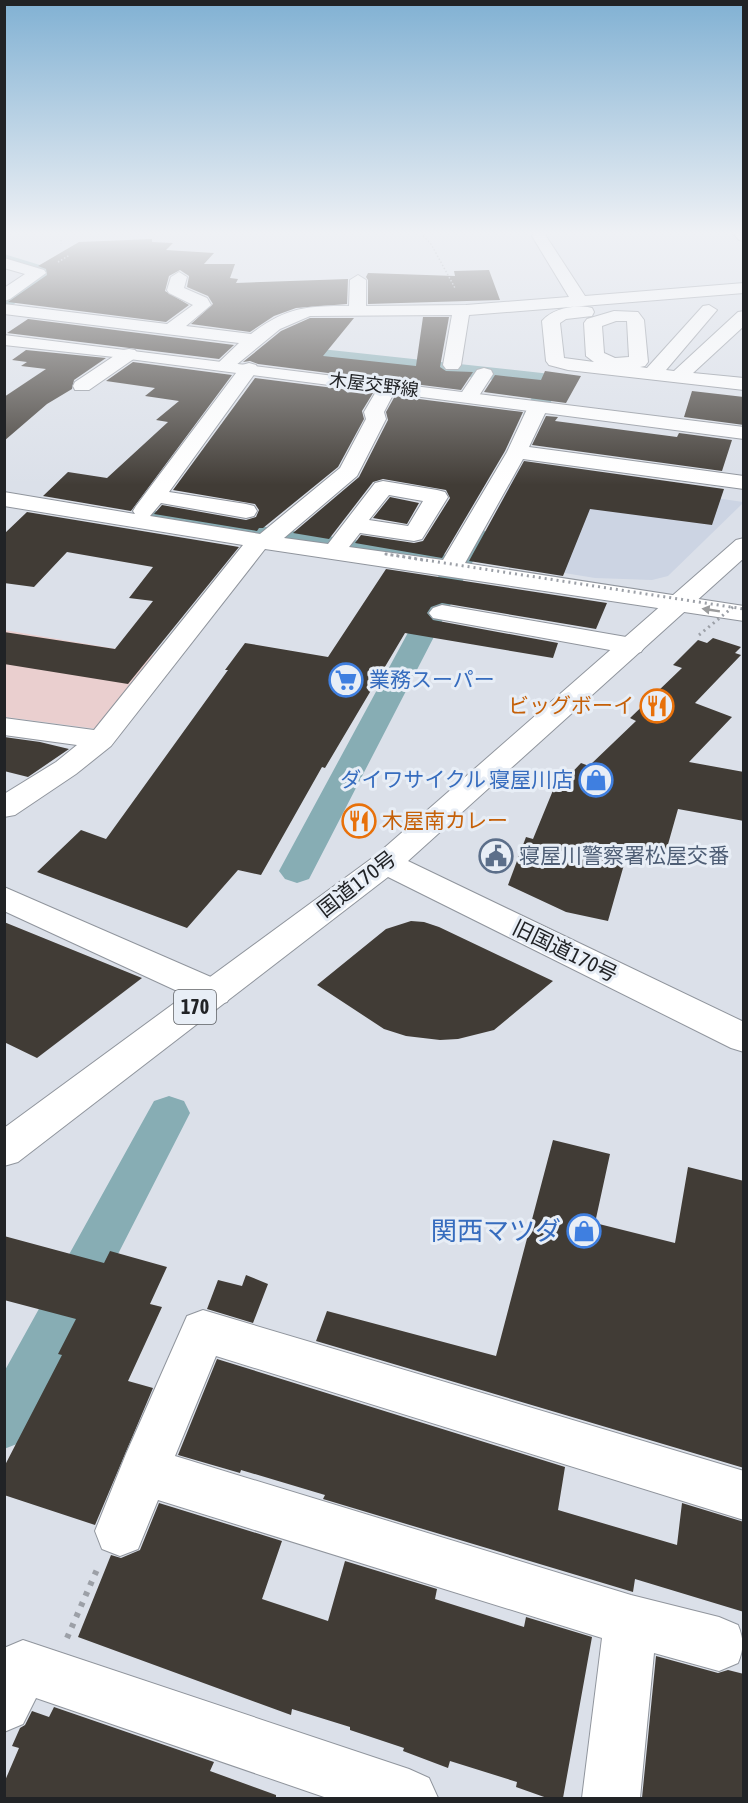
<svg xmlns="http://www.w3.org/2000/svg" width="748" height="1803" viewBox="0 0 748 1803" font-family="'Asap Condensed','Noto Sans JP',sans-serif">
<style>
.built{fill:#ccd4e3}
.education{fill:#eacfcf}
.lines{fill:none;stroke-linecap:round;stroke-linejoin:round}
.canal{fill:#87adb4;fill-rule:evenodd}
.building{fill:#413c36}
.minor-casing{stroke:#90959d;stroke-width:2}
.major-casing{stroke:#90959d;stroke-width:2}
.highway-casing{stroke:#90959d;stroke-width:2}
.path-far1{stroke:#9ca0a7;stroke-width:1.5;stroke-dasharray:1.5 2;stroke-linecap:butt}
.path{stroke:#9ca0a7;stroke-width:6;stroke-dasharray:4.5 7;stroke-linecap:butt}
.minor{fill:#fff;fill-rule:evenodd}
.major{fill:#fff;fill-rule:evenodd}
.highway{fill:#fff;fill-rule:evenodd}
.path-bridge{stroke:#9ca0a7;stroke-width:3;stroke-dasharray:2 4;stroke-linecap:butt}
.oneway{fill:#9b9c9d}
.labels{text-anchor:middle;stroke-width:6;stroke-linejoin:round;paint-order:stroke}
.far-street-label{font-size:18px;fill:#212326;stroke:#e8eef6}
.shield{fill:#e8eef6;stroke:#5d6064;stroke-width:1.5}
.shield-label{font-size:20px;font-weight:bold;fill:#212326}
.shop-label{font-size:21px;fill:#366cbe;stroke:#e8eef6;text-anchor:start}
.food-label{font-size:21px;fill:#c56008;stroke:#e8eef6;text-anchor:end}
.service-label{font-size:21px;fill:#4e5e75;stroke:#e8eef6;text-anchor:start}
.street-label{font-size:21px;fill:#212326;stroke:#e8eef6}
.near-shop-label{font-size:26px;fill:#366cbe;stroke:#e8eef6;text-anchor:end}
</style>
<rect width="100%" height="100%" fill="#dbe0e9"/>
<path class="built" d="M518,469L743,502V503L668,576L652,580L595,578L472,558Z"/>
<path class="education" d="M4,630L164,657L97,729L5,717Z"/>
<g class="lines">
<path class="canal" d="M4,254L53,269L56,273L10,307L4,308V294L34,274L4,265Z
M275,344L551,374L558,376L561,380L545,415L542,420L534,421L526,420L523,415L538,385L268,354L265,350L268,346Z
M150,510L437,552L446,555L449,558L465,529L474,526L483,529L487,534L309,879L297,883L285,879L279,871L444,566L437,568L141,522L138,517L141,512Z
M169,1096L184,1101L190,1113L22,1442L4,1449V1372L154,1101Z"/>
</g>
<path class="building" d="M152,239V242L173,243L166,250L214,253L204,264H235L230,278L238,279L236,283L348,279L347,304L296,308L274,316L250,332L191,324L213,304L208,296L187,287L189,276L180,270L169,276L165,291L189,305L166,322L8,302L47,275L46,269L38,266L79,242Z
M489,270L500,300L368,304V280L366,277L368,273L455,276L454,271Z
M423,317H449L440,367L446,371L473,372L461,390L258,364L250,361L243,362L281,331L310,318H354L323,356L416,366Z
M28,319L234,345L219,359L7,333Z
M26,350L106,358L74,380L72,389L47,404L4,441V397L46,369L21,366L27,362L12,360Z
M133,362L232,375L131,511L43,496L68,472L107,478L168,422L156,420L179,401L145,396L155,388L106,381Z
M545,371L581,376L566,403L484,392L495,375L541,380Z
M255,378L373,393L362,411L364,419L338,467L263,528H259L257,531L154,514L162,505L246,520L256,517L259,510L255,504L173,490Z
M692,391L744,397V425L684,417Z
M395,396L523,412L505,451L442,558L355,543L361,535L414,543L423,541L450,498L446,490L383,479L373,482L329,539L293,533L359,477L388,420L386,412Z
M546,416L558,417L555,421L677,437L679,433L732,440L722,471L532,445Z
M524,461L724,489L712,525L590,509L563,576L469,561Z
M390,497L419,503L407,524L373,518Z
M27,512L239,547L128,684L4,664V632L115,649L153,601L129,598L153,567L67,552L34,587L4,583V534Z
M386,569L607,603L596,629L442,603L431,607L427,613L433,620L558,643L553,658L405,633L325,768L322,767L261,875L238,870L187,928L37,872L81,830L106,839L228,670H225L245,643L328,657Z
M713,638L741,647L735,653L741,655L695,703L732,717L689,762L744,772V821L678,809L663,862L627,854L608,921L566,912L508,885L526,837L533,839L556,783L561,784L581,763L589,766L636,721L630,718L682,668L673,665L698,640L707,643Z
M4,737L40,742L69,749L28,777L4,771Z
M411,921L424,922L439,927L553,981L494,1030L458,1039L440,1040L406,1036L384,1029L317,985L386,929Z
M4,922L142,978L37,1058L4,1042Z
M553,1140L610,1154L595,1223L675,1243L688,1167L744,1181V1468L316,1341L327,1311L496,1356Z
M4,1236L104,1263L110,1251L167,1267L150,1304L162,1307L128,1381L153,1388L95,1525L4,1495V1467L62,1355L58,1354L76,1319L4,1300Z
M246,1275L268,1284L253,1323L207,1309L218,1280L242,1286Z
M217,1359L565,1467L558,1510L677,1545L682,1503L744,1522V1612L635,1579L633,1592L323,1499L325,1495L241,1470L240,1473L178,1455Z
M159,1503L282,1541L262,1599L328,1621L345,1561L437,1589L435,1599L524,1627L526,1617L592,1637L563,1798H547L516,1787L517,1782L450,1761L448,1768L403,1751L404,1748L350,1730V1727L292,1709L291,1715L78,1637L111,1555L121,1558L140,1550Z
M656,1656L718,1673L728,1670L744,1674V1798H642Z
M54,1707L214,1762L210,1771L276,1795V1798H4V1783L19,1748L12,1746L20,1728L25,1725L32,1711L49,1717Z"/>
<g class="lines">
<g class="minor-casing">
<path id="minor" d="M535,233H544L585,296L744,283V293L469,315L461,365L458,369H446L443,365L452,315L310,316L280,329L230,370H218L215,366L239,343L4,314V304L167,324L193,305L169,293L167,290L171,277L179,272L187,277L184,288L207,298L211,305L186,326L251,334C286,307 306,306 349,306L350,280L358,275L366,280V306L466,305L569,297L532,236Z
M733,233H744V241L739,240Z
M4,258L44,270L46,273L10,299L4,301V288L25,274L4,268Z
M709,305L717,310L666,370L674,371L738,312L744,311V326L693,373L744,378V390L568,370L549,365L546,361L542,321C553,308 576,304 592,308L594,312L592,316L566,319L560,323L564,358L594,362L586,356L584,323L587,319L614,311L638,312L644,320L648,362L645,366L640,367L647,368L703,306ZM616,321H627L629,357L615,358L604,353L602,326Z
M129,349L135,350L138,354L135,358L89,390H75L73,386L75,382L123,350Z
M249,363L256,365L258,369L169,492L246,504L254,506L257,511L254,516L246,518L161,503L150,516L260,534L340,468L366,419L364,412L381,383H395L397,387L384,412L386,419L357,476L284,538L328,544L375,483L383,481L437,490L445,492L448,497L422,539L414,541L360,533L349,547L443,560L507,452L528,407L531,403H545L548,407L529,447L744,476V489L523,459L465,563L744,606V621L265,549L111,746L76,774L15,815L4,817V794L56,762L77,745L4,735V718L94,730L243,545L4,506V492L135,514L133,511L136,506L242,365ZM389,495L423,501L408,526L369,520Z
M484,368L491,370L493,374L475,402H461L458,398L477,370Z
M442,605L632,638L641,640L645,646L641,652L632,654L433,618L429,613L433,608Z
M4,887L227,984L232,993L227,1002L214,1006L201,1002L4,911Z
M203,1310L744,1471V1520L216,1356L175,1456L631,1595L719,1617L738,1625C744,1640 744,1648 738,1663L719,1671L654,1653L640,1798H582L602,1638L158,1500L138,1549L120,1556L102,1549L95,1531L126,1454L187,1316Z
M23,1640L409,1769L429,1778L438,1798H327L36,1698L23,1724L4,1732V1648Z"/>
</g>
<g class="major-casing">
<path id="major" d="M4,335L744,427V439L114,357L4,345Z"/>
</g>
<g class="highway-casing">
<path id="highway" d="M744,538V558L408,861L744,1022V1052L731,1048L388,877L18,1162L4,1166V1128L375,856L736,540Z"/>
</g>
<path class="path-far1" d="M421,233L431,244L455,288
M61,240V244
M58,262L70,255"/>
<path class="path" d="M67,1638L99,1565"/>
<use href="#minor" class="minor"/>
<use href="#major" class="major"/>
<use href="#highway" class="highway"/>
<path class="path-bridge" d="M423,560L386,554L744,609
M699,635L733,607"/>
</g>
<defs><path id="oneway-solid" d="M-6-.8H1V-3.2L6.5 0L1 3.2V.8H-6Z" transform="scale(1.5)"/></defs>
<use class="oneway" href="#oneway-solid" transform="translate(711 610) rotate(-171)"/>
<linearGradient id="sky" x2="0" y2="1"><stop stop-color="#81b1d3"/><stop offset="0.48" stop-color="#eff1f5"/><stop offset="1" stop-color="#eff1f5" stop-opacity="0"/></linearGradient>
<rect width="748" height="485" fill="url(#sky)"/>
<defs>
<g id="supermarket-ring" transform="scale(1.725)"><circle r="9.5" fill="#e8eef6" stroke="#3f7fe0" stroke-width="1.5"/><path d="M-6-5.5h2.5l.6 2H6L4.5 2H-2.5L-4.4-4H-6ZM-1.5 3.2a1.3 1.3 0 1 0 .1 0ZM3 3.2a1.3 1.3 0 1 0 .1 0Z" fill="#3f7fe0"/></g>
<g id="restaurant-ring" transform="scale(1.725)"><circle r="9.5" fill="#e8eef6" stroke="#e8710a" stroke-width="1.5"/><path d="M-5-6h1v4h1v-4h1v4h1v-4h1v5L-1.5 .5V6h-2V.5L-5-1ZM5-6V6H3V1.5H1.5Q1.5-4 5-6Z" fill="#e8710a"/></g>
<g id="shop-ring" transform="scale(1.725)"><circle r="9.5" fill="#e8eef6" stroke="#3f7fe0" stroke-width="1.5"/><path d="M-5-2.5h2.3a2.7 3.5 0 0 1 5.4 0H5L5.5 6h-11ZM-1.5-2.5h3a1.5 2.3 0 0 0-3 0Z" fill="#3f7fe0"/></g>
<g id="civic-ring" transform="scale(1.725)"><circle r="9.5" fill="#e8eef6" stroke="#5c6f8a" stroke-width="1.5"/><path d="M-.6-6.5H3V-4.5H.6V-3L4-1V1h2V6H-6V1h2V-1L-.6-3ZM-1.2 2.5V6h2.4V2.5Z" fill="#5c6f8a"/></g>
</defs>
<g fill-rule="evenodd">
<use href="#supermarket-ring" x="346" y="680"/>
<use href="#restaurant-ring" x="657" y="706"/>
<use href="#shop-ring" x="596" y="780"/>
<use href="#restaurant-ring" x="359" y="821"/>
<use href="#civic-ring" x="496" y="856"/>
<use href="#shop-ring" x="584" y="1231"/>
</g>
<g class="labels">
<g class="far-street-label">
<text transform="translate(374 385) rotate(7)" y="6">木屋交野線</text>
</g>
<rect class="shield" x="174" y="990" width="42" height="34" rx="4.5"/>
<g class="shield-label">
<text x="195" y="1014">170</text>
</g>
<g class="shop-label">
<text x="369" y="687">業務スーパー</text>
<text x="573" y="787" text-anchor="end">ダイワサイクル 寝屋川店</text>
</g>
<g class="food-label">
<text x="634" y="713">ビッグボーイ</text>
<text x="382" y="828" text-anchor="start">木屋南カレー</text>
</g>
<g class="service-label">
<text x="519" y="863">寝屋川警察署松屋交番</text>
</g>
<g class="street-label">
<text transform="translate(357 884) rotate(-38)" y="7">国道170号</text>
<text transform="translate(565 951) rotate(26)" y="7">旧国道170号</text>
</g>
<g class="near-shop-label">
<text x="561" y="1240">関西マツダ</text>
</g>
</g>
<rect width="748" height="1803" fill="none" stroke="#212326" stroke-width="12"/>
</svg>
